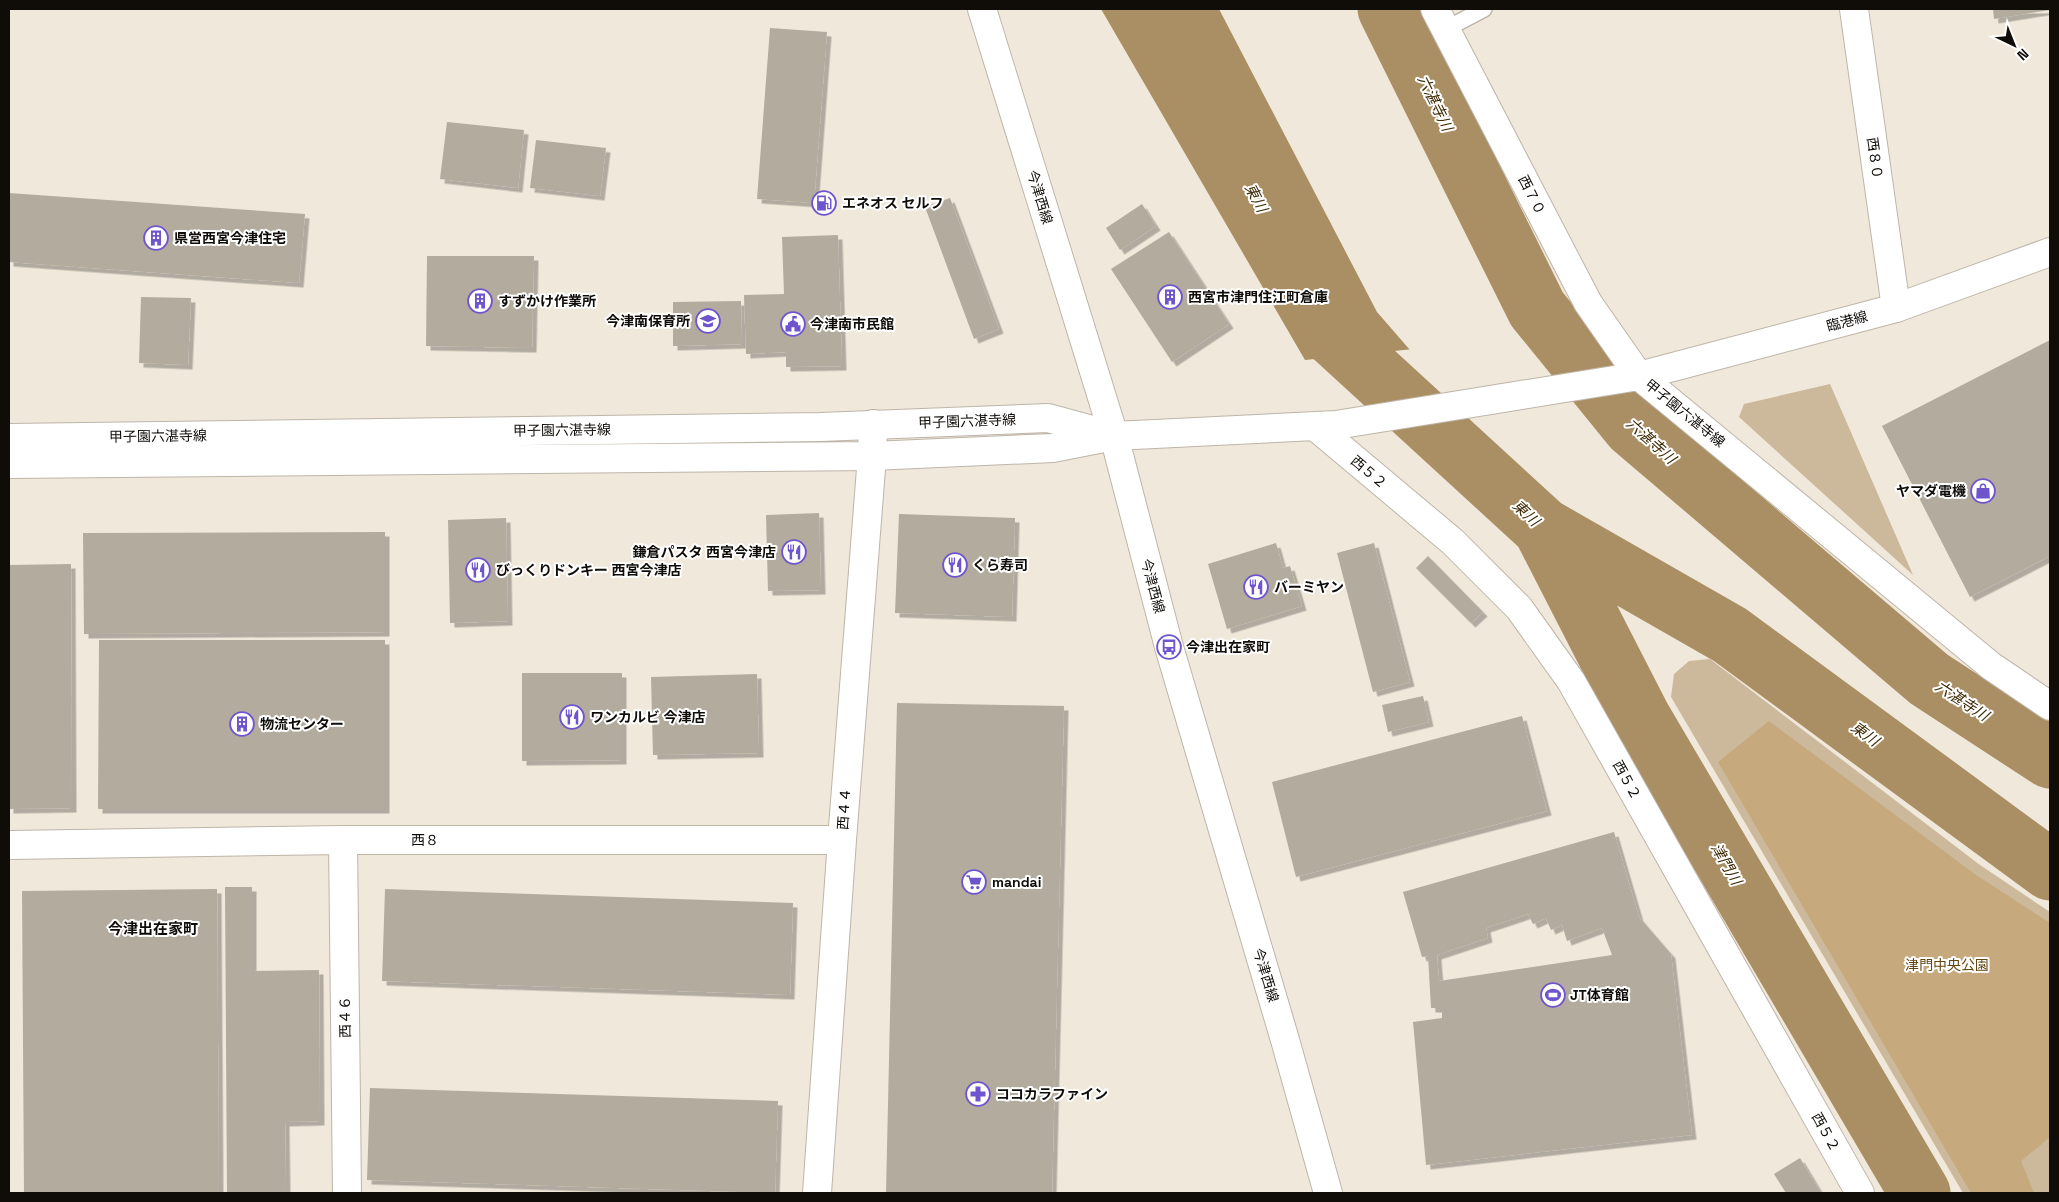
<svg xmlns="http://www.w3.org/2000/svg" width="2059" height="1202" viewBox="0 0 2059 1202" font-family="'Space Grotesk','Noto Sans JP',sans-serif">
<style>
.green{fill:#ccb99c}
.forest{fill:#c6a97c}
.water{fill:#ab8f64}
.pier{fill:#f0e8da}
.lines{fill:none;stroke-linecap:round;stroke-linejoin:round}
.river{stroke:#ab8f64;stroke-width:61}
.building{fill:#b3ab9e;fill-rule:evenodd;filter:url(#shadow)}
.service-casing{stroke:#beb5a9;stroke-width:18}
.minor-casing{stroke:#beb5a9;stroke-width:30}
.tertiary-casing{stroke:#beb5a9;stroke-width:30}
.secondary-casing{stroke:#beb5a9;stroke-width:30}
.service{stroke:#fff;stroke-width:15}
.minor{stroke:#fff;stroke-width:28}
.tertiary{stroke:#fff;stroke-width:28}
.secondary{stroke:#fff;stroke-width:28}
.labels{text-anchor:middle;stroke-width:4;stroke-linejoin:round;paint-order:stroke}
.street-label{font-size:14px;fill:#100d09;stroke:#fff}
.poi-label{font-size:14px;font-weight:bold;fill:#100d09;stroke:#fff;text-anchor:start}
.park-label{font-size:14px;fill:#63460f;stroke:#fff}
.water-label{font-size:15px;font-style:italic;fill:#3f2b05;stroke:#fff}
.neighbourhood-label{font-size:15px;font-weight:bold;fill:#100d09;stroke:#fff}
</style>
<defs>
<filter id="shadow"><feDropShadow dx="4.5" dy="4.5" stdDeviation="0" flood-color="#0004"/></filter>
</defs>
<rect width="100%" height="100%" fill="#f0e8da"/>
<path class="green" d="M1830,384L1913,575L1739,417L1744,404Z
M1710,659L1980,865L2050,912V1193H1963L1671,697L1674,674L1689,661Z"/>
<path class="forest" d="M1769,721L1976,875L2050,923V1137L2021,1161L2034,1193H1971L1718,762Z"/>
<path class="water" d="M1101,9H1219L1377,312L1410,350L1305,360Z"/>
<path class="pier" d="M1413,349L1410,352L1305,363L1302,361Z"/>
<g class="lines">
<path class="river" d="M1388,9L1537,309L1633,427L1929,679L2050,758
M1304,288L1326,329L1543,528L1730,635L2050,870
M1543,528L1640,717L1920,1193"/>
</g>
<path class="building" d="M1993,9H2050V10L1994,19Z
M770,28L827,32L814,203L757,199Z
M447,122L524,130L518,188L440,179Z
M536,140L606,148L600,196L530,188Z
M9,193L305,214L299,283L9,262Z
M950,198L999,329L974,339L925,207Z
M1142,204L1156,226L1120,250L1106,228Z
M1169,232L1229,324L1172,362L1111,269Z
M838,235L842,366L786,367V352L746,354L744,295L784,294L782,237Z
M427,256H534L532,348L426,346Z
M141,297L191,298L188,365L139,363Z
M741,301L742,344L673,346V302Z
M2050,340V556L1970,597L1882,426Z
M819,513L821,590L768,591L766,515Z
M899,514L1015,518L1012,617L895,613Z
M506,518L508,621L450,623L448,520Z
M385,532V632L84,634L83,533Z
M1276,543L1283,568L1290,566L1302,606L1227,629L1208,564Z
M1374,543L1410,682L1373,692L1337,553Z
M1428,556L1483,612L1471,623L1416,568Z
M71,564L72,808L9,809V565Z
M99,640H385V809H98Z
M522,673H622V760L522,761Z
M757,674L759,753L653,755L651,677Z
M1423,696L1429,722L1388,732L1382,705Z
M897,703L1064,706L1052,1193H886Z
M1522,716L1547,811L1296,877L1272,782Z
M1614,832L1639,917L1671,954L1692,1135L1426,1165L1413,1022L1442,1018V1008H1431L1428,956L1422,957L1403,892ZM1528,914L1533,924L1546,918L1551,930L1562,925L1567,941L1602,928L1612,955L1439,981L1437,955L1488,938L1486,928Z
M225,887H252V971L319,970L320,1121L285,1122L286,1193H227Z
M217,889L219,1193H24L22,891Z
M385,889L793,903L790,995L382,981Z
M370,1088L778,1101L775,1193L367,1180Z
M1800,1158L1821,1193H1786L1774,1174Z"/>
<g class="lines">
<g class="service-casing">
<path id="service" d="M1446,29L1484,9"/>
</g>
<g class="minor-casing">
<path id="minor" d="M1435,9L1588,303L1639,376
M1854,9L1896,308
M1316,427L1453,542L1519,608L1571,681L1860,1193
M343,840L347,1193
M9,845L343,840H842
M817,1193L842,840L872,456L873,424"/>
</g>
<g class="tertiary-casing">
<path id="tertiary" d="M982,9L1114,436L1169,647L1285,1040L1328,1193
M1639,376L1896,308L2050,252"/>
</g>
<g class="secondary-casing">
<path id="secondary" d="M9,438L820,427L1048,418L1107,434
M9,464L872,456L1053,448L1114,436L1336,425L1639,376L1991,666L2050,706"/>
</g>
<use href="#service" class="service"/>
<use href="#minor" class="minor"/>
<use href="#tertiary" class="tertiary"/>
<use href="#secondary" class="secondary"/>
</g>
<defs>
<g id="fuel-ring" transform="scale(1.25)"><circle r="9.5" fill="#fff" stroke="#6e55ce" stroke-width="1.5"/><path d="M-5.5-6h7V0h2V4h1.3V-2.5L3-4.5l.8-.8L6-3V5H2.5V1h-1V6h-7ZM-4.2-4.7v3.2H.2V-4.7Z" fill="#6e55ce"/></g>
<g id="building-ring" transform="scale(1.25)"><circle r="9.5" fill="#fff" stroke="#6e55ce" stroke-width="1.5"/><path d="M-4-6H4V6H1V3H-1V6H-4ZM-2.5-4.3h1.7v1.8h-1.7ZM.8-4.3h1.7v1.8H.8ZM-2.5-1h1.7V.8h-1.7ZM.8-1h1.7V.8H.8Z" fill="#6e55ce"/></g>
<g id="school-ring" transform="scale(1.25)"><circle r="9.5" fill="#fff" stroke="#6e55ce" stroke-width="1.5"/><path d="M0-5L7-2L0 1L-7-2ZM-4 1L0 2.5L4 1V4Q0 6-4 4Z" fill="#6e55ce"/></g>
<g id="civic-ring" transform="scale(1.25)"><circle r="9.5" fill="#fff" stroke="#6e55ce" stroke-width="1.5"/><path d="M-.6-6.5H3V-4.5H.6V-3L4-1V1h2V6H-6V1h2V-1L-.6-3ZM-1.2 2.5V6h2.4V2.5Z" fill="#6e55ce"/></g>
<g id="shop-ring" transform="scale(1.25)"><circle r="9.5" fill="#fff" stroke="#6e55ce" stroke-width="1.5"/><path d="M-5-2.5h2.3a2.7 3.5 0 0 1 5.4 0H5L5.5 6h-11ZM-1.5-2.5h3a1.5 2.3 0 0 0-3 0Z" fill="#6e55ce"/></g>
<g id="restaurant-ring" transform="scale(1.25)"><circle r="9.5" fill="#fff" stroke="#6e55ce" stroke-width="1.5"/><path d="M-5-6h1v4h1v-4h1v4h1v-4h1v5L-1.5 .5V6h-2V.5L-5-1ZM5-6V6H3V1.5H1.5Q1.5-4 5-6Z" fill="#6e55ce"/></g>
<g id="bus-ring" transform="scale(1.25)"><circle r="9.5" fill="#fff" stroke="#6e55ce" stroke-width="1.5"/><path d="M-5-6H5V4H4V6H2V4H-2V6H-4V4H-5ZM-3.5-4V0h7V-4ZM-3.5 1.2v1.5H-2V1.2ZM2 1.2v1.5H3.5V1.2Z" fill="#6e55ce"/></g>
<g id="supermarket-ring" transform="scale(1.25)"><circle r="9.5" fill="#fff" stroke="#6e55ce" stroke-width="1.5"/><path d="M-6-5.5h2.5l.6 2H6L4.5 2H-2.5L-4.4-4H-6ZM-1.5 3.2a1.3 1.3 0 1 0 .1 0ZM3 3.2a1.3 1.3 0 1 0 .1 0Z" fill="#6e55ce"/></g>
<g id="stadium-ring" transform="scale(1.25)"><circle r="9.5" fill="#fff" stroke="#6e55ce" stroke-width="1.5"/><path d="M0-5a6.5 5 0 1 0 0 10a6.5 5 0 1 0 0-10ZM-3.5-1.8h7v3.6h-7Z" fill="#6e55ce"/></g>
<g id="pharmacy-ring" transform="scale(1.25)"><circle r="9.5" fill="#fff" stroke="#6e55ce" stroke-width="1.5"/><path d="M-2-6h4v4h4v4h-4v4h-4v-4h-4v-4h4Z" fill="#6e55ce"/></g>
</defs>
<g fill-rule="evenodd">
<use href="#fuel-ring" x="824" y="203"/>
<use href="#building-ring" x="156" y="238"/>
<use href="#building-ring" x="1170" y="297"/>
<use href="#building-ring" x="480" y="301"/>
<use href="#school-ring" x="708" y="321"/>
<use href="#civic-ring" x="793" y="324"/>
<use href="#shop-ring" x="1983" y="491"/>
<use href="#restaurant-ring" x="794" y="552"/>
<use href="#restaurant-ring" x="955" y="565"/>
<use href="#restaurant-ring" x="478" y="570"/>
<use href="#restaurant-ring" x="1256" y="587"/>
<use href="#bus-ring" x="1169" y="647"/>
<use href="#restaurant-ring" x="572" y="717"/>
<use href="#building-ring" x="242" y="724"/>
<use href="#supermarket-ring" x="974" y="882"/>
<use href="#stadium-ring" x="1553" y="995"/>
<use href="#pharmacy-ring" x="978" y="1094"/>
</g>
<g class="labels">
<g class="street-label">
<text transform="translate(1875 158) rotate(82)" y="5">西８０</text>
<text transform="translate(1532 195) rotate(63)" y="5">西７０</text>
<text transform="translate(1040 197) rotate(73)" y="5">今津西線</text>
<text transform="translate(1847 321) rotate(-15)" y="5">臨港線</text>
<text transform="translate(1685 413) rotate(39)" y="5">甲子園六湛寺線</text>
<text transform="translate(967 421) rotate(-2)" y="5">甲子園六湛寺線</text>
<text transform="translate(562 430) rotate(-1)" y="5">甲子園六湛寺線</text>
<text transform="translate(158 436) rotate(-1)" y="5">甲子園六湛寺線</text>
<text transform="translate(1369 472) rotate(40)" y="5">西５２</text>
<text transform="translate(1153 586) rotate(75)" y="5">今津西線</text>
<text transform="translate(1627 780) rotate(61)" y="5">西５２</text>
<text transform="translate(844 809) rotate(-86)" y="5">西４４</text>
<text x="425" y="845">西８</text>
<text transform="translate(1266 975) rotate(73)" y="5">今津西線</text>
<text transform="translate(345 1017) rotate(-91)" y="5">西４６</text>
<text transform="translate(1826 1132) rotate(61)" y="5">西５２</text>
</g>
<g class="poi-label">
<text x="842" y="208">エネオス セルフ</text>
<text x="174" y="243">県営西宮今津住宅</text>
<text x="1188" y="302">西宮市津門住江町倉庫</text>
<text x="498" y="306">すずかけ作業所</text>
<text x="690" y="326" text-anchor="end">今津南保育所</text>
<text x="810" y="329">今津南市民館</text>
<text x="1966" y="496" text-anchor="end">ヤマダ電機</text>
<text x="776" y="557" text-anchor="end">鎌倉パスタ 西宮今津店</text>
<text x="972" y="570">くら寿司</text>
<text x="496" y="575">びっくりドンキー 西宮今津店</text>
<text x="1274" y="592">バーミヤン</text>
<text x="1186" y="652">今津出在家町</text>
<text x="590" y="722">ワンカルビ 今津店</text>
<text x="260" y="729">物流センター</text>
<text x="992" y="887">mandai</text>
<text x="1570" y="1000">JT体育館</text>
<text x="996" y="1099">ココカラファイン</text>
</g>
<g class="park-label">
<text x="1947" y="970">津門中央公園</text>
</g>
<g class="water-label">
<text transform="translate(1435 103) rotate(64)" y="5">六湛寺川</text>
<text transform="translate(1256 198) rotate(62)" y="5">東川</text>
<text transform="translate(1651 441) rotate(42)" y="5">六湛寺川</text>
<text transform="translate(1526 513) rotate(43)" y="5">東川</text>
<text transform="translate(1962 701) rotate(33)" y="5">六湛寺川</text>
<text transform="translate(1865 734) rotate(36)" y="5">東川</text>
<text transform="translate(1726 864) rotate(60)" y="5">津門川</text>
</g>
<g class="neighbourhood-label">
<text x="153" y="934">今津出在家町</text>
</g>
</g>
<rect width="2059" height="1202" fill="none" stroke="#100d09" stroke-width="20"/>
<g transform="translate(2014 45) rotate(137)" stroke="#ffffff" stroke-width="4" paint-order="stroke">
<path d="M0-4L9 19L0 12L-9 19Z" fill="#100d09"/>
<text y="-8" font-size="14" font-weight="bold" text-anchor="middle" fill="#100d09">N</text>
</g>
</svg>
